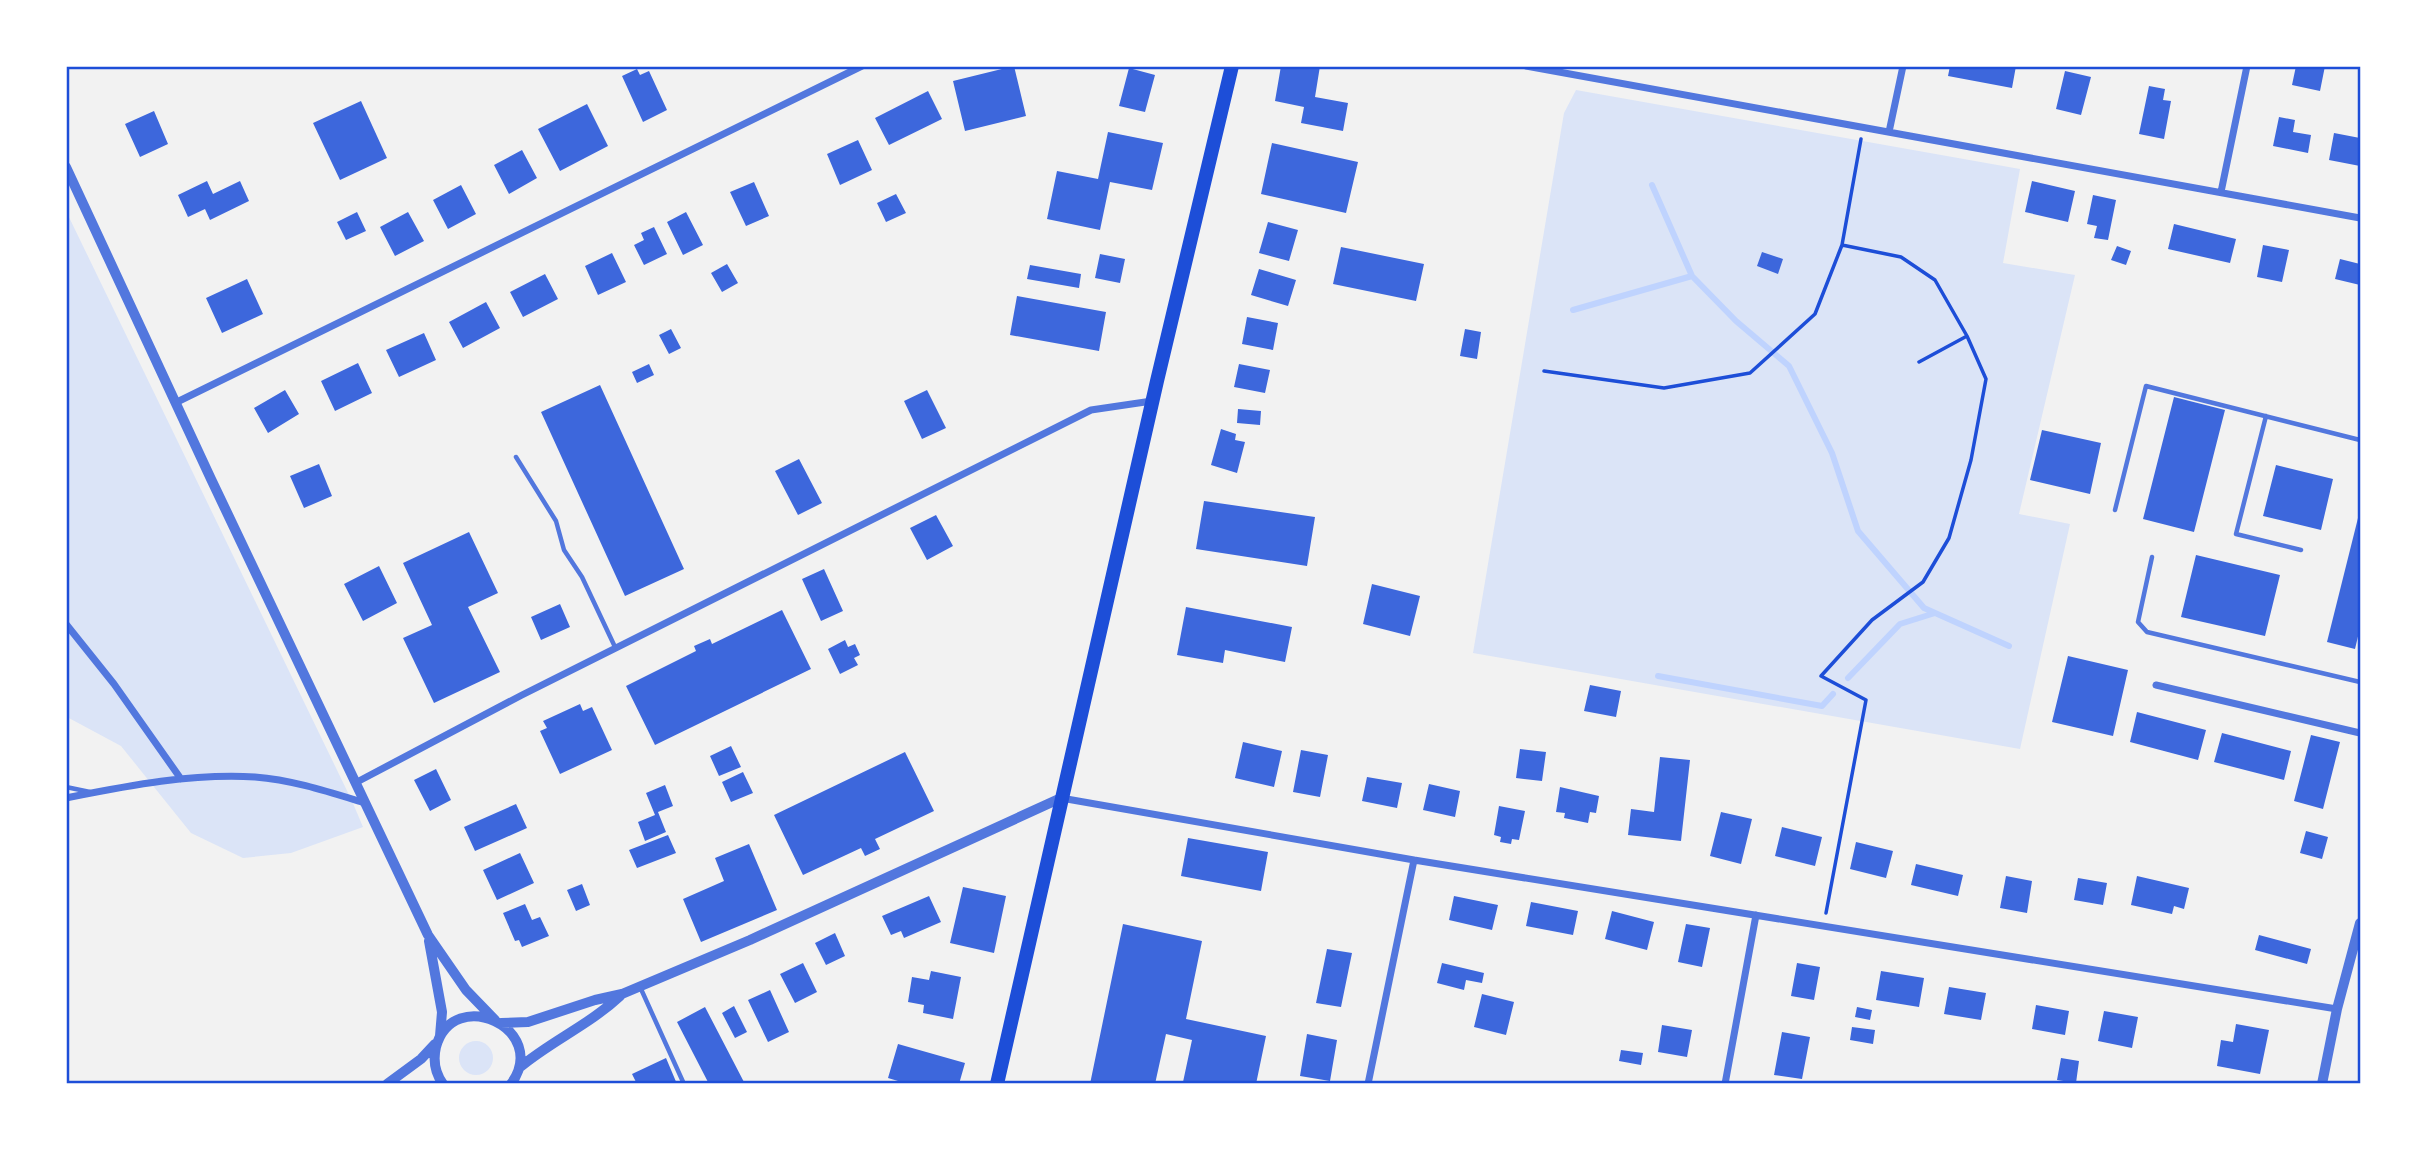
<svg xmlns="http://www.w3.org/2000/svg" width="2427" height="1150" viewBox="0 0 2427 1150" font-family="Raleway,sans-serif">
<style>
.green{fill:#dbe4f7}
.lines{fill:none;stroke-linecap:round;stroke-linejoin:round}
.stream{stroke:#bfd3fe;stroke-width:6}
.building{fill:#3d67dc}
.path{stroke:#1d4ed8;stroke-width:3.5}
.service{stroke:#5277de;stroke-width:4.5}
.minor{stroke:#5277de;stroke-width:7}
.tertiary{stroke:#5277de;stroke-width:10}
.primary{stroke:#1d4ed8;stroke-width:14}
.neatline{fill:none;stroke:#1d4ed8;stroke-width:2.5}
</style>
<rect width="100%" height="100%" fill="#f2f2f2"/>
<path class="green" d="M1576,90L2020,169L2003,263L2075,275L2019,514L2070,524L2020,749L1473,653L1564,113Z
M66,211L352,801L363,827L291,853L243,858L191,833L121,746L67,717Z
M459 1058a17 17 0 1 1 34 0a17 17 0 1 1-34 0Z"/>
<g class="lines">
<path class="stream" d="M1652,185L1692,276
M1573,310L1692,276L1736,321L1789,366L1832,453L1858,531L1924,608L2009,646
M1658,676L1822,706L1833,694
M1848,678L1900,624L1935,613"/>
</g>
<path class="building" d="M1014,66L1026,116L965,131L953,81Z
M1281,66H1320L1315,97L1348,103L1343,131L1301,123L1304,107L1275,101Z
M1950,66H2016L2012,88L1948,76Z
M2296,66H2325L2320,91L2292,85Z
M1129,68L1155,75L1145,112L1119,106Z
M637,69L640,75L649,71L667,110L643,122L622,76Z
M2065,71L2091,77L2081,115L2056,109Z
M2149,86L2165,89L2163,100L2171,101L2164,139L2139,134Z
M928,91L942,119L889,145L875,118Z
M361,101L387,158L340,180L313,123Z
M587,104L608,146L560,171L538,129Z
M154,111L168,144L140,157L125,124Z
M2279,117L2295,120L2293,132L2311,135L2308,153L2273,146Z
M1108,132L1163,143L1152,190L1110,182L1100,230L1047,219L1057,171L1098,179Z
M2334,133L2360,138V166L2329,160Z
M858,140L872,170L840,185L827,154Z
M1272,143L1358,162L1346,213L1261,194Z
M522,150L537,178L509,194L494,165Z
M207,181L213,194L240,181L249,201L210,220L205,209L188,217L178,195Z
M2032,181L2075,191L2068,222L2025,212Z
M754,182L769,216L746,226L730,192Z
M461,185L476,214L448,229L433,200Z
M896,194L906,213L886,222L877,203Z
M2093,195L2116,200L2108,240L2094,238L2097,226L2087,224Z
M357,212L366,231L346,240L337,222Z
M408,212L424,241L395,256L380,227Z
M686,212L703,245L683,255L667,222Z
M1268,222L1298,230L1289,261L1259,253Z
M2174,224L2236,239L2230,263L2168,249Z
M654,227L667,254L644,265L634,245L644,240L641,233Z
M2263,245L2289,250L2282,282L2257,277Z
M2117,246L2131,251L2126,265L2111,260Z
M1341,247L1424,264L1416,301L1333,284Z
M1762,252L1783,259L1778,274L1757,266Z
M612,253L626,282L598,295L585,266Z
M1100,254L1125,259L1120,283L1095,278Z
M2340,259L2360,264V285L2335,279Z
M727,264L738,283L722,292L711,273Z
M1030,265L1081,274L1079,288L1027,279Z
M1259,269L1296,280L1288,306L1251,295Z
M545,274L558,299L523,317L510,292Z
M247,279L263,314L222,333L206,298Z
M1017,296L1106,312L1099,351L1010,335Z
M486,302L500,328L463,348L449,322Z
M1247,317L1278,323L1273,350L1242,344Z
M671,329L681,348L669,354L659,335Z
M1465,329L1481,332L1477,359L1460,356Z
M424,333L436,360L399,377L386,350Z
M358,363L372,393L335,411L321,381Z
M649,364L654,375L637,383L632,372Z
M1239,364L1270,370L1265,393L1234,387Z
M600,385L684,569L625,596L541,412Z
M285,390L299,414L268,433L254,408Z
M927,390L946,428L922,439L904,401Z
M2174,397L2225,410L2194,532L2143,519Z
M1238,409L1261,411L1260,425L1237,423Z
M1221,429L1236,434L1235,440L1245,442L1237,473L1211,465Z
M2042,430L2101,443L2090,494L2030,480Z
M799,459L822,503L798,515L775,471Z
M319,464L332,496L304,508L290,476Z
M2276,465L2333,479L2321,530L2263,516Z
M1204,501L1315,517L1307,566L1196,549Z
M2360,510V628L2355,649L2327,642Z
M936,515L953,546L927,560L910,528Z
M469,532L498,593L468,607L500,672L434,703L403,638L432,625L403,563Z
M2196,555L2280,575L2265,636L2181,617Z
M379,566L397,603L363,621L344,584Z
M824,569L843,611L821,621L802,579Z
M1372,584L1420,596L1410,636L1363,624Z
M560,604L570,627L541,640L531,617Z
M1186,607L1292,627L1285,662L1225,650L1223,663L1177,655Z
M782,610L811,669L655,745L626,686L696,651L694,646L710,639L712,644Z
M845,640L848,647L855,644L860,655L854,658L858,665L840,674L828,649Z
M2068,656L2128,670L2113,736L2052,722Z
M1590,685L1621,691L1616,717L1584,711Z
M580,704L583,711L592,707L612,750L560,774L540,731L547,728L543,721Z
M2137,712L2206,730L2198,760L2130,742Z
M2222,733L2291,751L2284,780L2214,762Z
M2311,735L2340,742L2323,809L2294,801Z
M1243,742L1282,751L1274,787L1235,778Z
M731,746L741,767L719,776L710,756Z
M1520,749L1546,752L1542,781L1516,778Z
M1301,750L1328,755L1320,797L1293,792Z
M905,752L934,811L875,839L880,849L865,856L861,848L803,875L774,815Z
M1660,757L1690,760L1681,841L1628,835L1631,809L1654,812Z
M436,769L451,800L430,811L414,780Z
M743,772L753,793L731,802L722,782Z
M1367,777L1402,783L1397,808L1362,801Z
M1429,784L1460,791L1455,817L1423,810Z
M665,785L673,806L658,812L666,832L645,841L638,822L655,815L646,793Z
M1560,787L1599,796L1596,813L1590,812L1588,823L1564,818L1565,813L1556,812Z
M516,804L527,828L475,851L464,827Z
M1499,806L1525,811L1519,840L1512,839L1511,844L1500,842L1501,837L1494,835Z
M1721,812L1752,819L1741,864L1710,856Z
M1782,827L1822,837L1815,866L1775,856Z
M2306,831L2328,837L2322,859L2300,853Z
M668,835L676,853L637,868L629,850Z
M1188,838L1268,852L1261,891L1181,876Z
M1856,842L1893,851L1886,878L1850,869Z
M749,844L777,910L701,942L683,899L724,881L715,858Z
M520,853L534,883L497,900L483,870Z
M1916,864L1963,875L1958,896L1911,885Z
M2006,876L2032,881L2027,913L2000,908Z
M2137,876L2189,888L2184,909L2174,906L2172,914L2131,905Z
M2078,878L2107,883L2103,905L2074,900Z
M582,884L590,905L576,911L567,890Z
M963,887L1006,896L994,953L950,943Z
M929,896L941,922L904,938L901,931L891,935L882,916Z
M1454,896L1498,905L1492,930L1449,920Z
M1531,902L1578,911L1573,935L1526,926Z
M525,904L532,920L540,917L549,936L522,947L519,940L515,941L503,913Z
M1612,911L1654,922L1647,950L1605,939Z
M1123,924L1202,941L1186,1019L1266,1036L1256,1084L1183,1082L1192,1040L1166,1034L1155,1084H1090Z
M1686,924L1710,928L1702,967L1678,962Z
M835,933L845,956L826,965L815,943Z
M2259,935L2311,949L2307,964L2255,950Z
M1327,949L1352,953L1341,1007L1316,1003Z
M803,963L817,992L795,1003L780,974Z
M1442,963L1484,973L1482,983L1466,980L1464,990L1437,983Z
M1797,963L1820,967L1814,1000L1791,996Z
M931,971L961,977L953,1019L923,1013L924,1005L908,1002L912,977L929,980Z
M1881,971L1924,978L1919,1007L1876,1000Z
M1949,987L1986,993L1981,1020L1944,1014Z
M770,990L789,1032L768,1042L748,1000Z
M1482,994L1514,1002L1506,1035L1474,1027Z
M2036,1005L2069,1011L2065,1035L2032,1029Z
M734,1006L747,1032L735,1038L722,1013Z
M705,1007L745,1084H709L677,1022Z
M1857,1007L1872,1010L1870,1020L1855,1017Z
M2104,1011L2138,1017L2132,1048L2098,1041Z
M2236,1024L2269,1030L2260,1074L2217,1066L2221,1040L2233,1042Z
M1662,1025L1692,1030L1687,1057L1658,1052Z
M1852,1027L1875,1030L1873,1044L1850,1040Z
M1782,1032L1810,1037L1802,1079L1774,1075Z
M1307,1034L1337,1040L1330,1081L1300,1076Z
M898,1044L965,1063L959,1084H908L888,1078Z
M1621,1050L1643,1053L1641,1065L1619,1061Z
M666,1058L677,1084H637L632,1074Z
M2061,1058L2079,1061L2076,1083L2057,1080Z"/>
<g class="lines">
<path class="path" d="M1919,362L1967,336
M1544,371L1664,388L1750,373L1815,314L1842,245L1861,139
M1826,913L1866,700L1821,676L1872,620L1923,582L1949,538L1971,460L1986,379L1967,336L1935,280L1901,257L1842,245"/>
<path class="service" d="M2266,416L2236,534L2301,550
M516,457L556,521L564,550L582,577L615,647
M2115,510L2146,386L2360,440
M2152,557L2138,622L2147,632L2360,682
M66,787L90,792
M641,989L684,1084"/>
<path class="minor" d="M1526,66L2360,218
M1889,132L1903,66
M2221,192L2247,66
M175,403L862,66
M66,624L114,684L181,779
M2156,685L2360,733
M357,782L522,695L1091,410L1152,401
M66,798C127,786 192,773 255,777C293,780 329,792 365,803
M1061,798L1414,860L2337,1009
M1368,1084L1414,860
M1725,1084L1756,915"/>
<path class="tertiary" d="M66,167L211,479L428,935L466,990L495,1020
M429,941L442,1012L440,1036
M501,1023L528,1022L595,1000L622,994L750,940L1061,798
M519,1068C551,1041 589,1025 620,996
M387,1084L421,1059L435,1044
M443,1084C435,1073 433,1060 436,1047C453,984 551,1029 511,1084
M2322,1084L2337,1009L2360,923"/>
<path class="primary" d="M997,1084L1157,381L1232,66"/>
</g>
<rect width="2427" height="1150" fill="none" stroke="#ffffff" stroke-width="136"/>
<rect x="68" y="68" width="2291" height="1014" class="neatline"/>
</svg>
